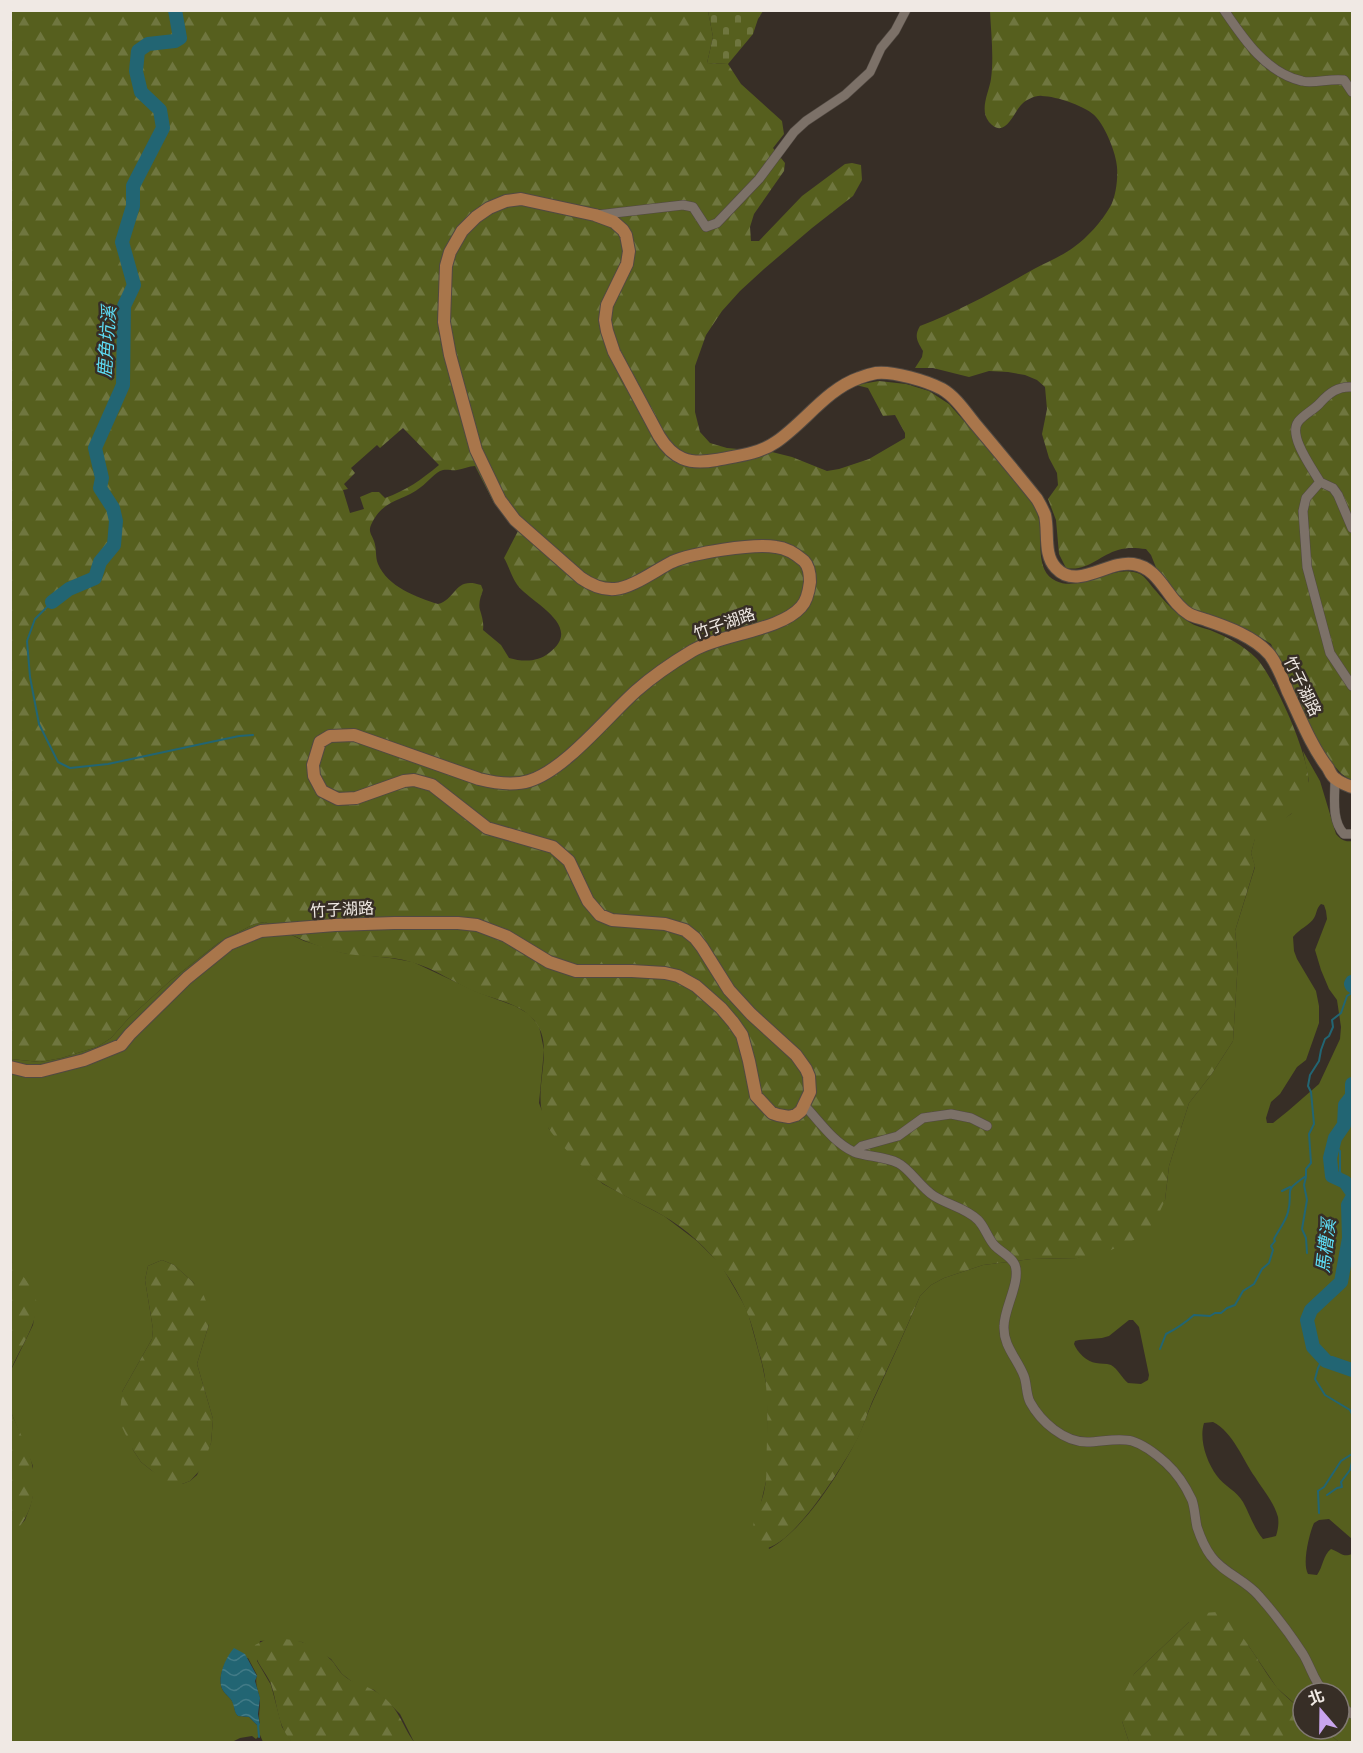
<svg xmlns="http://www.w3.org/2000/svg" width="1363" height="1753" viewBox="0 0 1363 1753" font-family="Figtree,'Noto Sans TC',sans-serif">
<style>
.green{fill:#565f1e;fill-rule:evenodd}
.forest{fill:url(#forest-firs);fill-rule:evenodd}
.cemetery{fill:url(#cemetery-stones)}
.water{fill:url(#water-waves)}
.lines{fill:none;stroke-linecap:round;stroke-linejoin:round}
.stream{stroke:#226573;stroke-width:2}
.river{stroke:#226573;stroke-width:14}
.minor-casing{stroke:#514942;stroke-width:10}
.major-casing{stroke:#514942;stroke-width:14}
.minor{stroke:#7c7168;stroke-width:9}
.major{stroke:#a9764b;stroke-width:12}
.labels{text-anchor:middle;stroke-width:5;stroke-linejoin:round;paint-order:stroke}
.street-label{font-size:16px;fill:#f0e9e4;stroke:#372e26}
.water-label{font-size:18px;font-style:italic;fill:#5ddcf5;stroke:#372e26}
</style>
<defs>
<pattern id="forest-firs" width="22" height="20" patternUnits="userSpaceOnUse" patternTransform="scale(1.5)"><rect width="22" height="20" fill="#565f1e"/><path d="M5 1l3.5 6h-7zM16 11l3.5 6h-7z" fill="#6f763f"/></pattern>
<pattern id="cemetery-stones" width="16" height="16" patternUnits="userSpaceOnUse" patternTransform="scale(1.5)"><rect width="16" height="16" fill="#565f1e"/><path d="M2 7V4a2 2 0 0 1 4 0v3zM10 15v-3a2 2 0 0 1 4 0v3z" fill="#6f763f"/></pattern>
<pattern id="water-waves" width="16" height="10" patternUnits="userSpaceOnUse" patternTransform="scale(1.5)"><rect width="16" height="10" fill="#226573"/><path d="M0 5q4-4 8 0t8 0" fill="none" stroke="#427b87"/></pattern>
</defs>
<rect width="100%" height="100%" fill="#372e26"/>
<path class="green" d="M1303,751L1320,781L1336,834C1341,840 1345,842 1352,841V1314L1351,1319L1352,1333V1539L1329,1519L1319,1520L1314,1523C1309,1534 1302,1564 1308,1574L1317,1575C1323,1567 1323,1555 1331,1549C1340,1552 1343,1558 1352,1554V1742H1339L1323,1729H1339V1693H1303V1711L1277,1688L1248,1645L1189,1622L1134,1674L1122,1721L1129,1742H414L400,1714L387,1701L374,1690L355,1684L342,1674L331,1659L302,1642L280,1640L260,1641L257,1661L271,1685L282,1727L292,1742H263L260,1735L256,1739L252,1736L240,1738L232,1742H11L10,1536L25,1520L30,1507L33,1495V1466L11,1412V1370L33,1325L36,1305L11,1260V1059L40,1062L61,1058L97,1047L111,1038L128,1019L170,981L218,943L254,924L265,922L304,941L343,953L390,958L413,962L477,992L515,1006L529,1014L539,1026L544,1050L539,1103L549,1129L585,1168L603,1184L664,1216L697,1241L721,1265L742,1301L748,1313L762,1364L768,1393L767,1477L760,1507L769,1549C804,1530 839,1474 857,1439C863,1427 867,1414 873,1401C889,1366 905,1332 920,1296L931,1285L944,1278L983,1265L1031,1259L1078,1258L1165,1200L1169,1166L1189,1103L1211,1075L1233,1041L1238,960L1235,931L1255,867L1251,853L1255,838L1291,814L1309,781ZM1321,904L1324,905L1326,911L1327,919L1315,950L1321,970L1329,989L1337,1000L1341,1027L1340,1039L1319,1084L1288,1111L1273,1123H1267L1266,1118L1271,1102L1280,1094L1297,1067L1306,1060L1319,1023V1006L1316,991L1297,959L1294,951L1293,937C1299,929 1310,925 1314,918C1317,913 1316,909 1321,904ZM162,1260L174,1265L194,1283L209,1324L197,1364L213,1419L211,1443L197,1475L190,1481L182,1484H175L151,1470L141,1462L133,1450L122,1392L152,1339L153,1329L145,1280L148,1266ZM1129,1320H1133L1139,1327L1149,1375L1148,1380L1141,1384L1128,1383C1122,1378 1118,1369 1111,1365C1106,1363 1101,1364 1096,1363C1087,1362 1077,1352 1074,1344L1075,1341L1079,1340L1102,1338L1109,1336ZM1213,1422C1233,1432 1243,1460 1255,1477C1263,1490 1274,1502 1278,1517C1279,1523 1278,1530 1276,1536L1263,1539C1254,1528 1250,1515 1243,1502C1237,1491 1224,1486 1217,1476C1206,1461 1199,1439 1204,1423ZM248,1658L257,1675C254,1685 260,1693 260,1702C260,1710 258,1715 260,1723L258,1726L249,1717L238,1716C234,1711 235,1709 233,1703C231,1698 227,1696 224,1692C217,1683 222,1668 227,1660Z"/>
<path class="forest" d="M10,11H708L713,37L707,63L728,64L741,84L782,121L784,134L773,148L785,163L784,171L754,214L750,227L751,241H759L802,196L845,164L852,163L861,165L862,180L853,196L812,228L764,269L740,291L722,311L706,335L695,366V412L700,432L710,443L727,448L772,452L792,457L827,471L839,469L869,459L905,438V433L895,415L883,416L868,388L856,385L879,381L906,384L929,391L949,404L1025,490C1031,499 1036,508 1039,519C1043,538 1034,571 1056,581C1081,593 1115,562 1140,574C1146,577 1151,586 1156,591C1165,602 1176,614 1189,622C1195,626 1203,628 1210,630C1227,637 1243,645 1256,658C1274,676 1315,766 1308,791C1302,810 1272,829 1255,839L1251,853L1255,866L1235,931L1238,960L1233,1041L1211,1075L1189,1103L1169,1166L1165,1200L1155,1222L1136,1239L1111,1250L1078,1258L1031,1259L983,1265L944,1278L931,1285L920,1296C905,1332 888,1367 872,1402C867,1414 863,1428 857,1440C843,1465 789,1555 758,1549C744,1532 760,1510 764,1492C768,1475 766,1458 767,1441C767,1412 769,1388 761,1359C756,1343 753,1325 746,1310C730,1271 699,1236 662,1215C643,1204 623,1196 604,1184C588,1174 560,1145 549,1129C525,1093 563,1044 529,1015C516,1003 494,999 478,993C456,984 434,968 411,962C389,955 365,958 342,953C315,947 290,934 265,922L254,924L218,943L170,981L128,1019L111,1038L97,1047L61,1058L40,1062L11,1059ZM403,428L439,465C421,480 407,490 385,498L379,492H372L360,497L364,509L350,513L343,490L348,489L344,484L355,473L351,468L377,445L380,448ZM475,466L494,503L518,531L504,558C509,566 512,579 519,587C534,604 584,627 549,653C538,662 523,662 509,658L501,645L483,630C484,622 482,617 480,610C478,603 481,596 483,590L481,585C454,576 457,599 438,604C416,597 388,587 378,564C375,557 377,549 374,541C372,535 368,532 371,525C383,498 403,502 421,487C428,482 435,472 443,470C448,469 453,471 457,470C463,469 469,466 475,466Z
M990,11H1352V780C1324,772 1284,672 1271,644L1258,636L1187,609L1159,575L1151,555L1146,549C1136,548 1128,547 1118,550C1100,555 1087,572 1066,568L1059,554L1056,520L1048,499L1058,485L1057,473L1049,458L1042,434L1047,409L1045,387L1037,380L1025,375L1008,372L989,371L969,377L933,368H915L922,357L923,351C917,341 914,336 920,326C960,311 997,290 1034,269C1047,262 1062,256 1074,247C1087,238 1102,221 1110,207C1116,197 1118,178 1117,167C1116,153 1106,128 1096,117C1088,107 1056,96 1042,96C1036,95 1026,100 1022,104C1014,111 1005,141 989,122C979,110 989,92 991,79C994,57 991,33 990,11Z
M11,1260C18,1270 27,1280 33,1291C46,1314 19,1348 11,1370Z
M162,1260L174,1265L194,1283L204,1296L209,1309V1324L197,1364L213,1419L211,1443L202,1468L190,1481L182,1484L175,1485L161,1478L141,1462L133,1450L121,1425L120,1412L122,1392L152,1339L153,1329L145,1280L148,1266Z
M11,1412C18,1430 30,1450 33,1469C38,1493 29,1520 11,1536Z
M1217,1612C1243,1630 1257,1661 1275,1685C1283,1695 1294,1703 1303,1711V1729H1323L1339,1742H1129L1122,1721L1120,1700L1134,1674L1189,1622L1203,1613Z
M265,1640C289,1637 313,1641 330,1659C335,1663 337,1669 342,1674C352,1684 364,1684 375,1691C399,1706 400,1722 414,1742H292C277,1725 278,1705 271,1684C266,1671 252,1660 255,1645Z"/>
<path class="cemetery" d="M708,11H763L758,19L753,34L728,64L707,63L713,37Z"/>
<path class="water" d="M234,1648L245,1654L257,1676L255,1681L260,1698L258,1714L260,1725L258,1726L249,1717L238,1716C234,1712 235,1709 233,1704C232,1699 227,1696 224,1692C215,1681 225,1658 234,1648Z"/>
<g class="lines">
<path class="stream" d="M52,602L35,619L27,641L30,677L39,724L58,762L70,768L108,764L239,736L253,735
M1333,1145L1340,1151V1172L1345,1182
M1306,1177L1304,1185L1307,1200L1302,1229L1306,1238L1307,1253
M1282,1191L1290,1187
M1160,1349L1166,1334C1176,1329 1186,1322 1194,1315L1210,1316L1215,1313H1221L1227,1308L1235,1305L1243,1291L1254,1284L1262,1269L1269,1263L1273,1250L1271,1246L1275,1241L1274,1239C1278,1231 1286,1221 1288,1212C1294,1188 1281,1193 1306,1176V1169L1311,1163L1309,1134L1314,1124L1311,1092L1308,1086L1310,1075L1319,1061L1321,1050L1325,1039L1329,1036L1333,1027L1332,1020L1341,1013L1347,996L1352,993
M1323,1358L1318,1368L1315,1379L1325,1395L1350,1410L1352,1414
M1327,1495L1337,1488L1342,1487L1341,1482L1350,1470L1352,1462
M1319,1513L1318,1491L1324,1487L1341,1461L1352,1454
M258,1724L259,1737"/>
<path class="river" d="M52,602L69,589L95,578L100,562L114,545L116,521L113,508L100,488L102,478L95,448L123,385L124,306L134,285L122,242L133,206V186L163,128L160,110L141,92L136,71L138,51L148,44L175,41L180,38L175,10
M1352,982L1351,984L1352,986
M1352,1084V1096L1345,1105L1344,1125L1335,1138L1330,1158L1332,1176L1345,1182L1352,1192
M1352,1198L1348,1205L1349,1238L1341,1282L1311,1310L1307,1320L1313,1347L1326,1361L1352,1370"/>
<g class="minor-casing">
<path id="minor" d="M1224,10C1243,38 1266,73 1302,81C1314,84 1330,78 1344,80L1352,92
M597,215L683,205L693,207L706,227L717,223L759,179L794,132L806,121L845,95L870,72L881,48L895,31L906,10
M1320,482C1312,468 1288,436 1298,422C1304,414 1314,410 1320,403C1329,393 1338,386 1352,387
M1352,528L1338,495L1333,488L1320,482L1306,498L1303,511L1307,567L1330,653L1352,686
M1335,779C1335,796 1331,821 1344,834H1352
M805,1106C820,1122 833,1142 854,1152C867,1157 884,1156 898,1163C909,1168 921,1188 934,1196C948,1205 966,1208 978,1220C985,1227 988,1239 995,1246C1002,1253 1011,1256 1015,1265C1021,1282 1004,1308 1004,1326C1003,1346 1017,1358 1024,1376C1027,1384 1026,1394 1030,1402C1041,1422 1064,1442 1087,1442C1102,1442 1118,1437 1132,1441C1145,1445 1156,1454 1166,1463C1177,1473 1186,1487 1192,1500C1195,1509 1195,1518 1197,1527C1200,1536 1205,1548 1211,1556C1223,1573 1246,1580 1259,1596C1275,1614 1290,1634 1303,1654C1311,1667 1314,1682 1325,1693
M855,1152L862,1146L898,1136L923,1118L951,1114L971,1118L987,1126
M1339,1705L1352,1714"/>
</g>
<g class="major-casing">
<path id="major" d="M10,1067L26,1071H41L84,1060L121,1045L130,1034L187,978L229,944L261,931L335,925L394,923H458L477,925L506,936L549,962L576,971H632L665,973L678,976L696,986L721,1008L733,1022L742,1035L749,1061L756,1096L772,1113L778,1115L789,1117L796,1115L801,1111L810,1092L809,1076L806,1069L796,1055L751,1014L729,990L702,947L695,938L685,930L665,924L612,920L600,915L588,901L569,861L553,847L487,828L432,785L414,780L404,781L356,798L338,799L322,791L314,776L313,765L320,742L330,736L354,735L479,779C495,783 513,786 529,781C565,770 607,717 636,691C653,676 672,663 692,651C720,634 780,631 801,607C807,601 809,590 810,582C810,575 809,566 804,561C796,554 786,548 776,547C754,543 692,553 672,562C656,570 632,588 615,589C602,590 591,585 581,578L515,520L500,500L476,450L450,355L444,322L446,266L450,252L462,231L476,217L489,208L506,201L521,199L595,215L614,222L623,230L626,235L629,251L627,264L607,305L605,320L607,331L614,352L659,436C673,459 689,465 716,460C736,456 759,454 776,442C804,423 827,389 859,378C864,376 871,374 876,373C893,371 927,381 942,389C956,397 966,413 976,425C997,450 1017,474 1037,499C1040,504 1043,510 1045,515C1049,532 1043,555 1056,568C1077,591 1108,560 1133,564C1161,568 1167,601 1189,614C1194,617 1201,618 1206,620C1227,627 1255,637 1270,655C1278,666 1283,679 1288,692C1300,717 1311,746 1328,768C1330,772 1332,777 1336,779C1340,783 1347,785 1352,787"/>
</g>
<use href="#minor" class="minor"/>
<use href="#major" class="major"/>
</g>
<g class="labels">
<g class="street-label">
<text transform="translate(724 623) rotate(-19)" y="6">竹子湖路</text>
<text transform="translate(1303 686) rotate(64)" y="6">竹子湖路</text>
<text transform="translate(342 909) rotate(-3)" y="6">竹子湖路</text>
</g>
<g class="water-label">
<text transform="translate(107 342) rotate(-86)" y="6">鹿角坑溪</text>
<text transform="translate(1326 1246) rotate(-83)" y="6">馬槽溪</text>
</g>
</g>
<rect width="1363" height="1753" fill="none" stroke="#f0e9e4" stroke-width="24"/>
<g transform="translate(1321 1711) rotate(340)"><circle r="28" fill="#372e26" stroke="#817972" stroke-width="1.5"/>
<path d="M0-4.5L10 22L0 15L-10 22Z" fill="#c9a5ee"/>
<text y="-9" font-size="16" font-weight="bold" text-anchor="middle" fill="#f0e9e4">北</text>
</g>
</svg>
